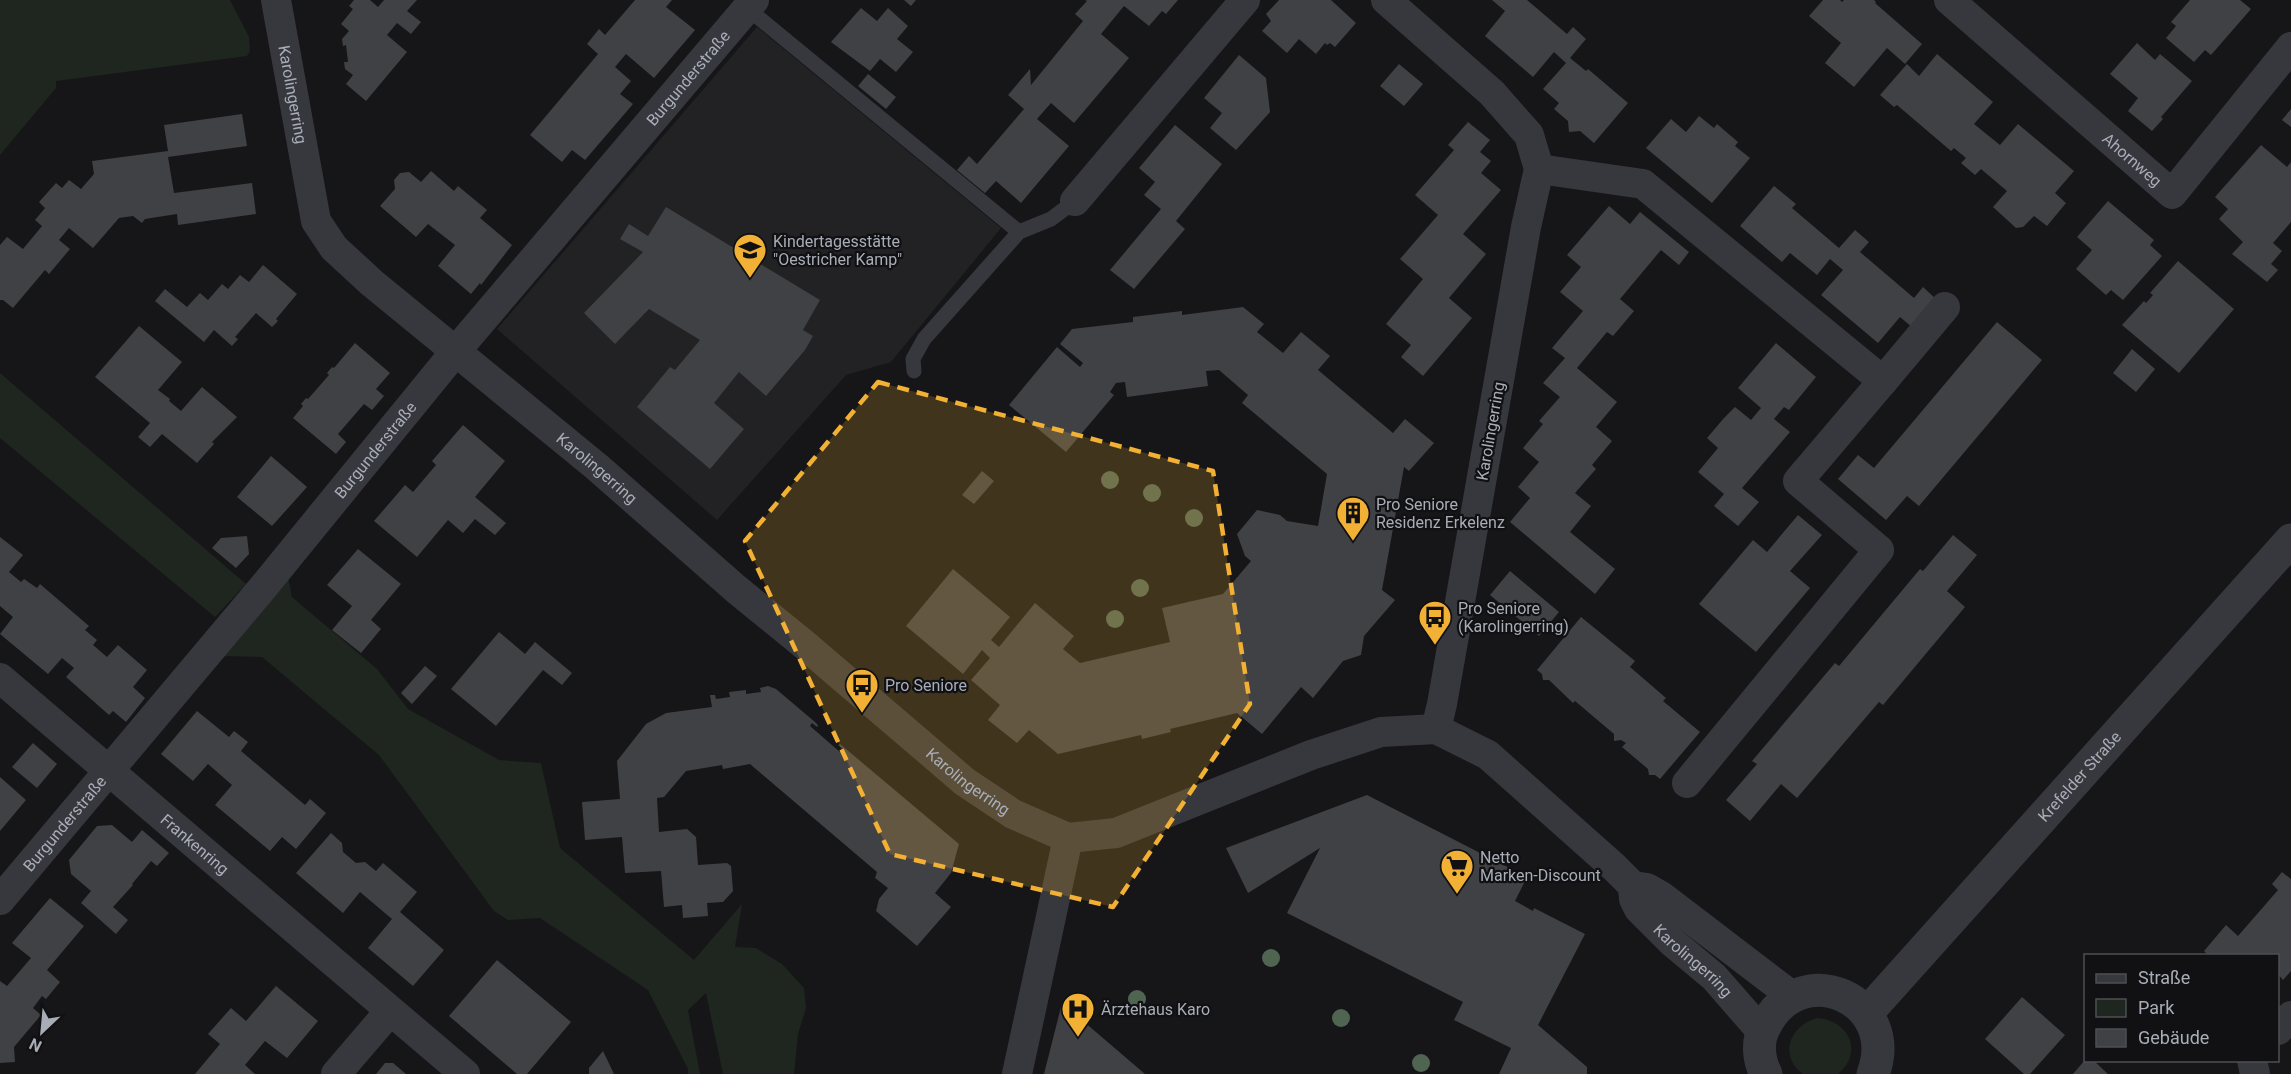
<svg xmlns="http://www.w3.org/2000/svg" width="2291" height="1074" viewBox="0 0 2291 1074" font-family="Roboto,sans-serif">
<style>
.built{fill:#222225}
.green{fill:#1e261f}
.building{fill:#404145}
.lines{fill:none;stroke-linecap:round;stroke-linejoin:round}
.service{stroke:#37383d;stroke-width:15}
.minor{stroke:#37383d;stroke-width:30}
.tertiary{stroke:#37383d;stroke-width:33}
.tree{fill:#506452}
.marked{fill:#f2b134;fill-opacity:0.2;stroke:#f2b134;stroke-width:4.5;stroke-dasharray:12 8;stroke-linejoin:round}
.labels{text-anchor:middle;stroke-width:4.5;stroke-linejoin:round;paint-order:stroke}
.street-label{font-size:16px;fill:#a8adb8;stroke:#111113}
.poi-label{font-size:16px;fill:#a8adb8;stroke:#111113;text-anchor:start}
</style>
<rect width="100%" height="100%" fill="#161618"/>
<path class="built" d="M757,27L1001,228L891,362L846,375L717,520L497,329Z"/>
<path class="green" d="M0,0H230L249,37L250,51L247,56L56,81V88L0,155Z
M0,373L246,584L215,617L0,438Z
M288,577L292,597L377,669L408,709L499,760L541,763L560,848L694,960L742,904L735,947L756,948L782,964L804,988L806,1008L798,1034L794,1074H723L706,993L688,1010L700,1074H688V1069L648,990L540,918L508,920L494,911L379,755L262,657L219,656Z
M1817,1018C1849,1020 1864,1052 1838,1074H1803C1778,1055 1790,1026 1817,1018Z"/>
<path class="building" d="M354,0H370L378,7L384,0H417L407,11L421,22L411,34L397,23L387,35L407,52L366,101L346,84L353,75L345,69L344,62H348L346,45L343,46L342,39L349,31L341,24L353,9L349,6Z
M635,0H672L666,7L695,30L654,78L626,54L615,67L631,81L620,94L633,104L585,160L572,150L562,162L530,135L598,54L587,44L599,29L605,35Z
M904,0H916L911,6Z
M1085,0H1178L1166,14L1162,11L1149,26L1124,6L1101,34L1129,58L1074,123L1051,103L1037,119L1069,146L1021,203L996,181L985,193L957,170L969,156L977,164L1024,109L1008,95L1030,69L1031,85L1083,21L1075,14L1087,1Z
M1279,0H1331L1356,23L1335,47L1330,43L1327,45L1325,43L1316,54L1299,39L1287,53L1262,31L1271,21L1266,14Z
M1492,0H1527L1567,34L1573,27L1586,39L1570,58L1586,71L1588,69L1628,103L1594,143L1580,131L1569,132L1568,121L1554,109L1559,103L1543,89L1566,63L1554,52L1533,77L1485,36L1505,11Z
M1823,0H1840L1842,2L1844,0H1874L1876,2L1875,3L1922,44L1905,64L1887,48L1854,87L1825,63L1841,43L1809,16Z
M2190,0H2240L2251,9L2211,55L2205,50L2194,62L2166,38L2176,26L2171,22Z
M861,8L877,21L888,8L908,26L897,39L913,52L896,72L880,59L870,71L831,42Z
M2137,43L2155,60L2160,54L2192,81L2161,117L2163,119L2152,131L2128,111L2138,98L2110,74Z
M1937,54L1993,102L1974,124L2000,145L2018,124L2074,171L2055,193L2066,203L2047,226L2034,216L2023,227L2016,228L1993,207L2007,191L1981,169L1975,175L1961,163L1966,158L1954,148L1951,151L1897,105L1894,107L1880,95L1907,64L1919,76Z
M1239,55L1266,78L1270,112L1236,150L1210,128L1222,113L1204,98Z
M1399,64L1423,84L1404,106L1380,86Z
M868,74L896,97L886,109L858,86Z
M2291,109V127L2282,120Z
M242,114L247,146L168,157L174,193L252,183L256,214L178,225L177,214L145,219L142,223L133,216L119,218L93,248L69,228L59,240L70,249L49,274L45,270L13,308L3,300H0V245L7,237L23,249L42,226L35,220L45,208L39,202L56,183L62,188L69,180L81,189L94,174L92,161L168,151L164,125Z
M1699,116L1714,128L1717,124L1738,142L1735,146L1750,158L1712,203L1646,148L1671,119L1686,132Z
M1468,122L1490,140L1480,152L1491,161L1481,173L1501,190L1463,234L1486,254L1449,298L1472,318L1423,376L1401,357L1411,345L1386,324L1423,279L1400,259L1438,215L1415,195L1454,150L1448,145Z
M1175,125L1222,164L1176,221L1185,229L1134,289L1110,270L1161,209L1144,195L1155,182L1139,168Z
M2261,145L2287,167L2291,162V222L2273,243L2282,251L2271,264L2278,270L2267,282L2232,254L2243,242L2219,219L2228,209L2215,197Z
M431,171L454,191L458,186L487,210L480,218L512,245L481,285L480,283L471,294L438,266L455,245L428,224L416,237L380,206L395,189L394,180L400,173L409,172L421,182Z
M1774,186L1796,204L1792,208L1839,248L1855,230L1869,242L1860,252L1914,298L1923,287L1937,300L1913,328L1900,317L1878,343L1821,295L1843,270L1830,259L1817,275L1790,253L1782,262L1740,226Z
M2108,201L2154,240L2150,245L2162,256L2123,300L2111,290L2106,295L2076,269L2092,250L2077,237Z
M1609,206L1630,224L1640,212L1689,252L1679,265L1661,250L1620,299L1634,311L1613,336L1607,332L1577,368L1617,402L1596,427L1612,441L1592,465L1596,469L1575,493L1591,506L1570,532L1615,569L1595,594L1510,522L1530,498L1518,487L1539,462L1523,448L1543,424L1539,421L1560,397L1543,383L1565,358L1552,348L1583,311L1560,292L1581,267L1567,255Z
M666,207L820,300L803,330L813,336L805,350L766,396L739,372L714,403L744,429L710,469L637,407L670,367L675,370L700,340L649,309L615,344L584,313L643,252L620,239L629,224L648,236Z
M2178,261L2234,309L2179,373L2122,325L2144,301L2146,303L2153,295L2150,293Z
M263,265L297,294L276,319L278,321L272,327L256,313L235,337L238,339L232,346L214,330L204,342L155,301L165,289L187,307L200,293L208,300L222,284L228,289L240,275L249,282Z
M1243,307L1264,324L1257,332L1283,353L1301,332L1330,356L1318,370L1393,433L1405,419L1434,443L1409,471L1404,467L1382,590L1395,600L1364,636L1361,655L1343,661L1313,698L1301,687L1262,734L1237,713L1170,729L1171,732L1142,739L1141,735L1058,754L1029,730L1017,743L988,720L1000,705L971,680L990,658L982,650L963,674L906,626L953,569L1010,617L991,640L999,647L1035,603L1074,636L1063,649L1080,663L1170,642L1162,608L1223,594L1251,561L1245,556L1237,534L1257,510L1280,515L1287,521L1318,526L1327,474L1242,403L1248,395L1219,370L1206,371L1208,386L1127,397L1125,382L1116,383L1110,392L1114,395L1066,452L1009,405L1057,347L1080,367L1083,363L1060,344L1072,329L1133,322V317L1182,311V315Z
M1997,322L2042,360L1919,506L1907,496L1886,520L1838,479L1858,455L1874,468Z
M139,326L182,362L158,390L170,399L169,401L181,411L202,387L237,417L212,442L214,444L197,463L162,434L150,447L138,437L150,423L95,377Z
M355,343L390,373L376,389L384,396L372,410L364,404L338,434L346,442L336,454L293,418L303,406L301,404L306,398L308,399L329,375L327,373L332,367L334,368Z
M1776,343L1816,377L1789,410L1784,407L1774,419L1790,432L1742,488L1759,502L1738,526L1714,506L1724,494L1698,472L1718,448L1707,438L1724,418L1735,407L1751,420L1761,408L1738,388Z
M2132,349L2155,369L2136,392L2113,373Z
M463,425L505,461L475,497L506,523L495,535L475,519L463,533L448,520L417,557L374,521L405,485L413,492L436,465L432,461Z
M271,456L307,487L272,526L237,497Z
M982,471L994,481L974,504L962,495Z
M1798,515L1822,535L1790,571L1810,588L1756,652L1699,604L1753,540L1767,552Z
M1953,535L1977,555L1947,591L1965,607L1883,705L1879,702L1797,798L1781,784L1750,821L1726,800L1757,764L1752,761L1835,663L1839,666L1920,569L1923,571Z
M247,536L249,554L236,568L212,548L221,538Z
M0,537L23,555L9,572L21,582L24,579L37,588L40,584L89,626L85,630L97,640L93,645L107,657L118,645L147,670L133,687L145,698L126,722L113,711L109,715L66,677L74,668L62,658L48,674L0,634L13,617L0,606Z
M358,549L401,584L371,620L381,629L361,653L332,630L352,606L327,585Z
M1510,571L1559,612L1539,636L1490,595Z
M1581,617L1635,661L1630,667L1666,698L1663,701L1700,732L1660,779L1655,775H1649L1648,769L1622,747L1626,743L1621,740L1614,741V734L1575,701L1573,703L1549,680H1543L1542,674L1537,670Z
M499,632L525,654L535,642L572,673L562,685L543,670L496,726L451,689Z
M425,666L437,676L412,704L401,693Z
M768,686L776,689L815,722L818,725L817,727L812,723L810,726L840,752L843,749L838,745L840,744L959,844L951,873L935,893L951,907L917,946L876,911L879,899L888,888L875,878L877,872L750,764L723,769L722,765L686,771L664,797L657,798L659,832L687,829L696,837L698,865L727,863L731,866L733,891L723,902L707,903L708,916L683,918L682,905L664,907L661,871L625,873L622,837L585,840L582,802L620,799L617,761L646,724L666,713L712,707L710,695H715L716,699L730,697L729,692L746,690V694L761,692L760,688Z
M197,711L229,737L234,731L248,742L241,751L305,805L310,799L326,813L296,849L282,837L270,851L215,805L232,785L208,764L193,781L161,754Z
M33,743L57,764L37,788L12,767Z
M0,777L26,800L0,831Z
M1367,795L1527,877L1515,901L1533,911L1534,908L1585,934L1538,1025L1587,1067V1074H1499L1511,1048L1454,1020L1463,1002L1287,913L1320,848L1248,893L1226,848Z
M112,825L132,842L142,830L169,853L157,866L151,861L132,884L133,885L113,907L128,920L116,934L81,903L91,891L71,874L69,860L97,826Z
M331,833L342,843L343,852L356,863L365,862L376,871L383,863L417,892L400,912L444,950L413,986L368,948L392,919L360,892L343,913L296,873Z
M2282,872L2291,879V971L2283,980L2278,974V956H2256L2254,954L2252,956H2209L2204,951L2226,925L2238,936L2278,890L2272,884Z
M50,898L84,926L47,970L60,982L46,999L42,996L33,1008L41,1015L14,1047L15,1062L0,1063V981L7,986L31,958L12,943Z
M497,960L571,1022L527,1074H517L449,1016Z
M276,986L318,1021L287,1058L265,1041L245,1065L255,1074H195L220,1044L208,1034L231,1008L246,1021Z
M2022,997L2065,1035L2030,1074H2024L1985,1039Z
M1062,1003L1145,1074H1044Z
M603,1051L614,1074H589V1068Z
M2085,1060H2093L2108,1074H2073Z
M385,1063H393L406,1074H376Z"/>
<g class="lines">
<path class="service" d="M747,8L1019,232
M914,371L913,359L924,339L1019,232L1051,219L1075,201"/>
<g class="minor">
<path id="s1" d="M276,0L316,221L334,248L372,283L597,467L736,589L806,646L965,782L1013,814L1068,838L1116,833L1311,755L1381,732L1436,729L1488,755L1614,867L1633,886L1647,888L1661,896L1792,996"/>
<path d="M1386,0L1492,93L1529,135L1539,169L1526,227L1442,704L1436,729"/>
<path id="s2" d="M1949,0L2172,194L2291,47"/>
<path d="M1539,169L1643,184L1883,381L1798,481L1879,550L1687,783"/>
<path d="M1075,201L1245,0"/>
<path d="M1883,381L1945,307"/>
<path id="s3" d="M0,678L465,1074"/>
<path id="s4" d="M1633,886L1634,899L1639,909L1672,942L1714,977L1762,1032"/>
<path id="s5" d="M0,900L260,591L455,352L754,0"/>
<path d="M2278,1030L2291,1016"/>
<path d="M2252,1060L2255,1074"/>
<path d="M336,1074L390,1011"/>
<path d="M1017,1074L1068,838"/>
</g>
<g class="tertiary">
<path id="s6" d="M1867,1013L2291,540"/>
<path d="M1766,1074C1758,1059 1757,1040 1765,1026C1801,955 1901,1000 1873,1074"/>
</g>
</g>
<g class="tree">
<circle cx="1110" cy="480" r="9"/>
<circle cx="1152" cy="493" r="9"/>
<circle cx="1194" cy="518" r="9"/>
<circle cx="1140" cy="588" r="9"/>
<circle cx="1115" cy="619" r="9"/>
<circle cx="1271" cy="958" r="9"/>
<circle cx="1137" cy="999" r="9"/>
<circle cx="1341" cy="1018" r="9"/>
<circle cx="1421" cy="1063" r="9"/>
</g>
<path class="marked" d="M878,382L1213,471L1250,704L1113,907L890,854L745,541Z"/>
<defs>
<g id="school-pin" transform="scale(1.725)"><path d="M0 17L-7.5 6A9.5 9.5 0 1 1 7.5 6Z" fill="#f2b134" stroke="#111113"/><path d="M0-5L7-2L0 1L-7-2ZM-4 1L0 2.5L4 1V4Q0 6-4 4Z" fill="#111"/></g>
<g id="building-pin" transform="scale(1.725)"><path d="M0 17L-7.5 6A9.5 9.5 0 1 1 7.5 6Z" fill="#f2b134" stroke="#111113"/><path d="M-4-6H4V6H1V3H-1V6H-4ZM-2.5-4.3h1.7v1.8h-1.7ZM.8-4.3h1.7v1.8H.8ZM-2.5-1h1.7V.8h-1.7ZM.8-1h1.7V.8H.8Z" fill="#111"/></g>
<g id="bus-pin" transform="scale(1.725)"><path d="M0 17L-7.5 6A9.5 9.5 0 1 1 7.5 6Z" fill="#f2b134" stroke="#111113"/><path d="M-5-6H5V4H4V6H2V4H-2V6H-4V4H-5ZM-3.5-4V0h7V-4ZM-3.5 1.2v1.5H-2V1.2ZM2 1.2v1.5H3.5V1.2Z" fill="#111"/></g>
<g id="supermarket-pin" transform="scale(1.725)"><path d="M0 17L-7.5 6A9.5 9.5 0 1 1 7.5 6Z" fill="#f2b134" stroke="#111113"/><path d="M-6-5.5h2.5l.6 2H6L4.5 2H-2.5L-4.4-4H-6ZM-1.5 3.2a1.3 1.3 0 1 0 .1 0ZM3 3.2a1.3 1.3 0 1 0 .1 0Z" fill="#111"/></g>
<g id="hospital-pin" transform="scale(1.725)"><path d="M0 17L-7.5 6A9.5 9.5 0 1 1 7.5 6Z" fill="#f2b134" stroke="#111113"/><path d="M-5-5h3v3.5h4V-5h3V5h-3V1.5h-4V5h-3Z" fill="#111"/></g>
</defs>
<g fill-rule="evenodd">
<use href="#school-pin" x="750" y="250"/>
<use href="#building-pin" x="1353" y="513"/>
<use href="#bus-pin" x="1435" y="617"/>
<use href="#bus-pin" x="862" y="685"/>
<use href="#supermarket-pin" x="1457" y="866"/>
<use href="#hospital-pin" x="1078" y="1009"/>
</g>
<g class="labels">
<g class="street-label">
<text dy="6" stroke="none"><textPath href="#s5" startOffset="1072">Burgunderstraße</textPath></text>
<text dy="6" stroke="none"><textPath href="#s1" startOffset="96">Karolingerring</textPath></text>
<text dy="6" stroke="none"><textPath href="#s2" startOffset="243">Ahornweg</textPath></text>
<text transform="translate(1490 431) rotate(-80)" y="6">Karolingerring</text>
<text dy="6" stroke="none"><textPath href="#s5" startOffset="586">Burgunderstraße</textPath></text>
<text dy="6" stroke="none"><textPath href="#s1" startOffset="600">Karolingerring</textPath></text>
<text dy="6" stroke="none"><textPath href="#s6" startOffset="318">Krefelder Straße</textPath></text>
<text dy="6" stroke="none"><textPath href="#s1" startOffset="1086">Karolingerring</textPath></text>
<text dy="6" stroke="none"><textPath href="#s5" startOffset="100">Burgunderstraße</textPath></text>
<text dy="6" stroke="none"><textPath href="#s3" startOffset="256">Frankenring</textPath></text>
<text dy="6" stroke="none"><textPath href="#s4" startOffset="99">Karolingerring</textPath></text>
</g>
<g class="poi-label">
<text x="773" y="247">Kindertagesstätte<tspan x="773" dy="18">"Oestricher Kamp"</tspan></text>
<text x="1376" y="510">Pro Seniore<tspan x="1376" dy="18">Residenz Erkelenz</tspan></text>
<text x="1458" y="614">Pro Seniore<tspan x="1458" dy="18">(Karolingerring)</tspan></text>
<text x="885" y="691">Pro Seniore</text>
<text x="1480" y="863">Netto<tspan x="1480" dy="18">Marken-Discount</tspan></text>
<text x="1101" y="1015">Ärztehaus Karo</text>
</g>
</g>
<rect x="2084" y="954" width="195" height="108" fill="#111113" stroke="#4d4f55" stroke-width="1.5"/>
<rect x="2096" y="974" width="30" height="9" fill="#37383d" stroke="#4d4f55" stroke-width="1.5"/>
<text x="2138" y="984" font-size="18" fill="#a8adb8">Straße</text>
<rect x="2096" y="999" width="30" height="18" fill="#1e261f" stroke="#4d4f55" stroke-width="1.5"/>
<text x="2138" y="1014" font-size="18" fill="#a8adb8">Park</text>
<rect x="2096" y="1029" width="30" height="18" fill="#404145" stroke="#4d4f55" stroke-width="1.5"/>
<text x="2138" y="1044" font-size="18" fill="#a8adb8">Gebäude</text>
<g transform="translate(42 1032) rotate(206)" stroke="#111113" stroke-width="4.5" paint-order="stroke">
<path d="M0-4.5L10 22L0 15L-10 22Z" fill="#a8adb8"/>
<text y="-9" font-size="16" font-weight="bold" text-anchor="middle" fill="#a8adb8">N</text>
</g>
</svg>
